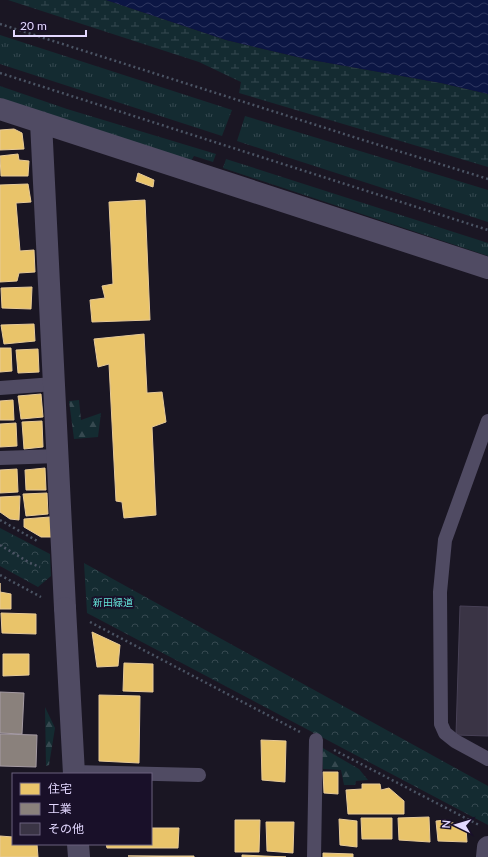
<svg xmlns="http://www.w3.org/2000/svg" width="488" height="857" viewBox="0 0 488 857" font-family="Lato,'Noto Sans JP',sans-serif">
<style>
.grass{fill:url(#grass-tufts)}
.forest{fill:url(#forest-firs)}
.wetland{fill:url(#wetland-marsh)}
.park{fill:url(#park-crowns)}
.water{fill:url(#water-waves)}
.homes{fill:#e9c46a;stroke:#e7ca97}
.industry{fill:#8a817c;stroke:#a59ba3}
.building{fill:#3a3445;stroke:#484156}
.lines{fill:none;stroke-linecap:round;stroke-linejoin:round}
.path{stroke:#4b5464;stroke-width:2.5;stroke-dasharray:2 3;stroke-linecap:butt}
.service{stroke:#504b63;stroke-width:14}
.minor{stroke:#504b63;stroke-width:22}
.tertiary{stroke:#504b63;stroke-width:22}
.labels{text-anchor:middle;stroke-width:4;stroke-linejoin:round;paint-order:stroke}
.park-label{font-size:10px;fill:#63e0d6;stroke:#191029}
</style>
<defs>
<pattern id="grass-tufts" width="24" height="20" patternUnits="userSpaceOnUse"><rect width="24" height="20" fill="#142b31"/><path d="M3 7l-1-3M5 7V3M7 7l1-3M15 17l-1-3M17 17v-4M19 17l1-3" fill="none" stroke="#364950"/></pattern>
<pattern id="forest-firs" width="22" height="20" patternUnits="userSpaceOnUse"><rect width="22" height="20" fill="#142b31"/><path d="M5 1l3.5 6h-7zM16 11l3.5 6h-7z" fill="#364950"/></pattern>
<pattern id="wetland-marsh" width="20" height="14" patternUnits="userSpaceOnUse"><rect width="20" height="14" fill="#142b31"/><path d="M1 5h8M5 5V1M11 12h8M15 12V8" fill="none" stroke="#364950"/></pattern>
<pattern id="park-crowns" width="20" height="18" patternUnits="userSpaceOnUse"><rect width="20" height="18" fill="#142b31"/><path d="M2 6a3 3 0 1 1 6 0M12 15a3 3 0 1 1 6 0" fill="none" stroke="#364950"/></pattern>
<pattern id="water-waves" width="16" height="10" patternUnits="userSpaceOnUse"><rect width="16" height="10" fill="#0c1644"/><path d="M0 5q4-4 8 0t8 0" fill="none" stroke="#2f3760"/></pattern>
</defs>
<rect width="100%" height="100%" fill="#1a1623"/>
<path class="grass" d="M0,35L232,110L222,136L0,64Z
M0,86L67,109L216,154L213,162L194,156L191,161L0,98Z
M245,116L488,190V222L237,141Z
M226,159L488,243V256L223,168Z"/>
<path class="forest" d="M79,400L81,420L101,413L98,437L74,439L69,401Z
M45,707L55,728L49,765L46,766Z
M321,747L359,769L368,780L356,781L355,785H344L341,770L323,769Z"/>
<path class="wetland" d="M8,0H106L226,40L306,59L441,83L488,94V167L239,93L241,82L199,62Z"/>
<path class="park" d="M0,528L50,554L51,576L38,587L0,566Z
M84,563L488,786V825L87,613Z"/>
<path class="water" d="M106,0H488V94L441,83L306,59L226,40Z"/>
<path class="homes" d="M14,129L22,133L24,149L0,150V130Z
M18,154L19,160L29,161L28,176H1L0,156Z
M138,173L154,180L153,187L136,181Z
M28,184L31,202L16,203L20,251L34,250L35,272L19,273L17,281L0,282V185Z
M145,200L150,320L92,322L90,300L105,298L102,286L113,284L109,202Z
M32,287L31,309L2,308L1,288Z
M34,324L35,341L4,344L1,325Z
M144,334L147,393L162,392L166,422L152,427L156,515L124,518L122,502L116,501L109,364L98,367L94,339Z
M0,348H11L12,371L0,372Z
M38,349L39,372L18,373L16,350Z
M41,394L43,417L21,419L18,396Z
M13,400L14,420H0V401Z
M42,421L43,447L24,449L22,422Z
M16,423L17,446L0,447V424Z
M45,468L46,490H26L25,470Z
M17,469L18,492L0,493V470Z
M47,493L48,514L26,516L23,494Z
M20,496L19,520L10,519L0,512V497Z
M50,517L52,537H41L24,527V519Z
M0,583V592L11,594V609H0Z
M1,613L36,614V634L2,633Z
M92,632L120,645L118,666L97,667Z
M3,654H29V675L3,676Z
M124,663L153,664V692L123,691Z
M99,695L140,696L139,763L99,761Z
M261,740L286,741L285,782L262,780Z
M323,772H338V794L324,793Z
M362,784H380L381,790L389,788L404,801V814H348L346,790L362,789Z
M429,817L430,842L399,840L398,818Z
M361,818H392V839H362Z
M339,819L357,821V847L340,845Z
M235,820H260L259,852H235Z
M445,820L466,828L467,842L438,841L436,821Z
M266,822H294L293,853L267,851Z
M151,828H179L178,848H107L106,844H151Z
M0,836L13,837V844H37L38,857H0Z
M323,853L353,854V857H323Z
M242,855L286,857H242Z
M128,856H194V857Z"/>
<path class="industry" d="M0,692L24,693L22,734L0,733Z
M0,734L37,735L36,767L0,766Z"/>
<path class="building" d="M460,606L488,607V736L456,735Z"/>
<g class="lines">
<path class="path" d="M0,24L363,140L488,179
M0,73L488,230
M0,520L39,542
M0,545L30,563L40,567
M0,575L41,597
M90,622L300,732
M334,750L479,825"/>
<path class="service" d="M0,388L54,384
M488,421L445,540L440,592L441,724L445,733L455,741L488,759
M0,458L58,456
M74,772L199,775
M314,857L316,740"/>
<path class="minor" d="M0,109L488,268
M41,122L65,608
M487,857L488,847"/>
<path class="tertiary" d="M65,608L74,774
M78,844L79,857"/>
</g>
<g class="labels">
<g class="park-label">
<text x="113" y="606">新田緑道</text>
</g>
</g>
<rect x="12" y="773" width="140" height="72" fill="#191029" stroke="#6a607f"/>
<rect x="20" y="783" width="20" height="12" fill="#e9c46a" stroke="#6a607f"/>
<text x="48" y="793" font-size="12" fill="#e3d8ff">住宅</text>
<rect x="20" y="803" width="20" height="12" fill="#8a817c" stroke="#6a607f"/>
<text x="48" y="813" font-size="12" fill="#e3d8ff">工業</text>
<rect x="20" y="823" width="20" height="12" fill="#3a3445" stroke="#6a607f"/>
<text x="48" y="833" font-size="12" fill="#e3d8ff">その他</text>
<g transform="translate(456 825) rotate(275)" stroke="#191029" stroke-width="3" paint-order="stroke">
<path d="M0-3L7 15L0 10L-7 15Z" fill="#e3d8ff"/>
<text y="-6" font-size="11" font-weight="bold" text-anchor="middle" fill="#e3d8ff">N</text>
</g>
<path d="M14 30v6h72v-6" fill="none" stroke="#e3d8ff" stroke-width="2"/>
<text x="20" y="30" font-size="12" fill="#e3d8ff" stroke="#191029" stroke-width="3" paint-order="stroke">20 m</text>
</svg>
